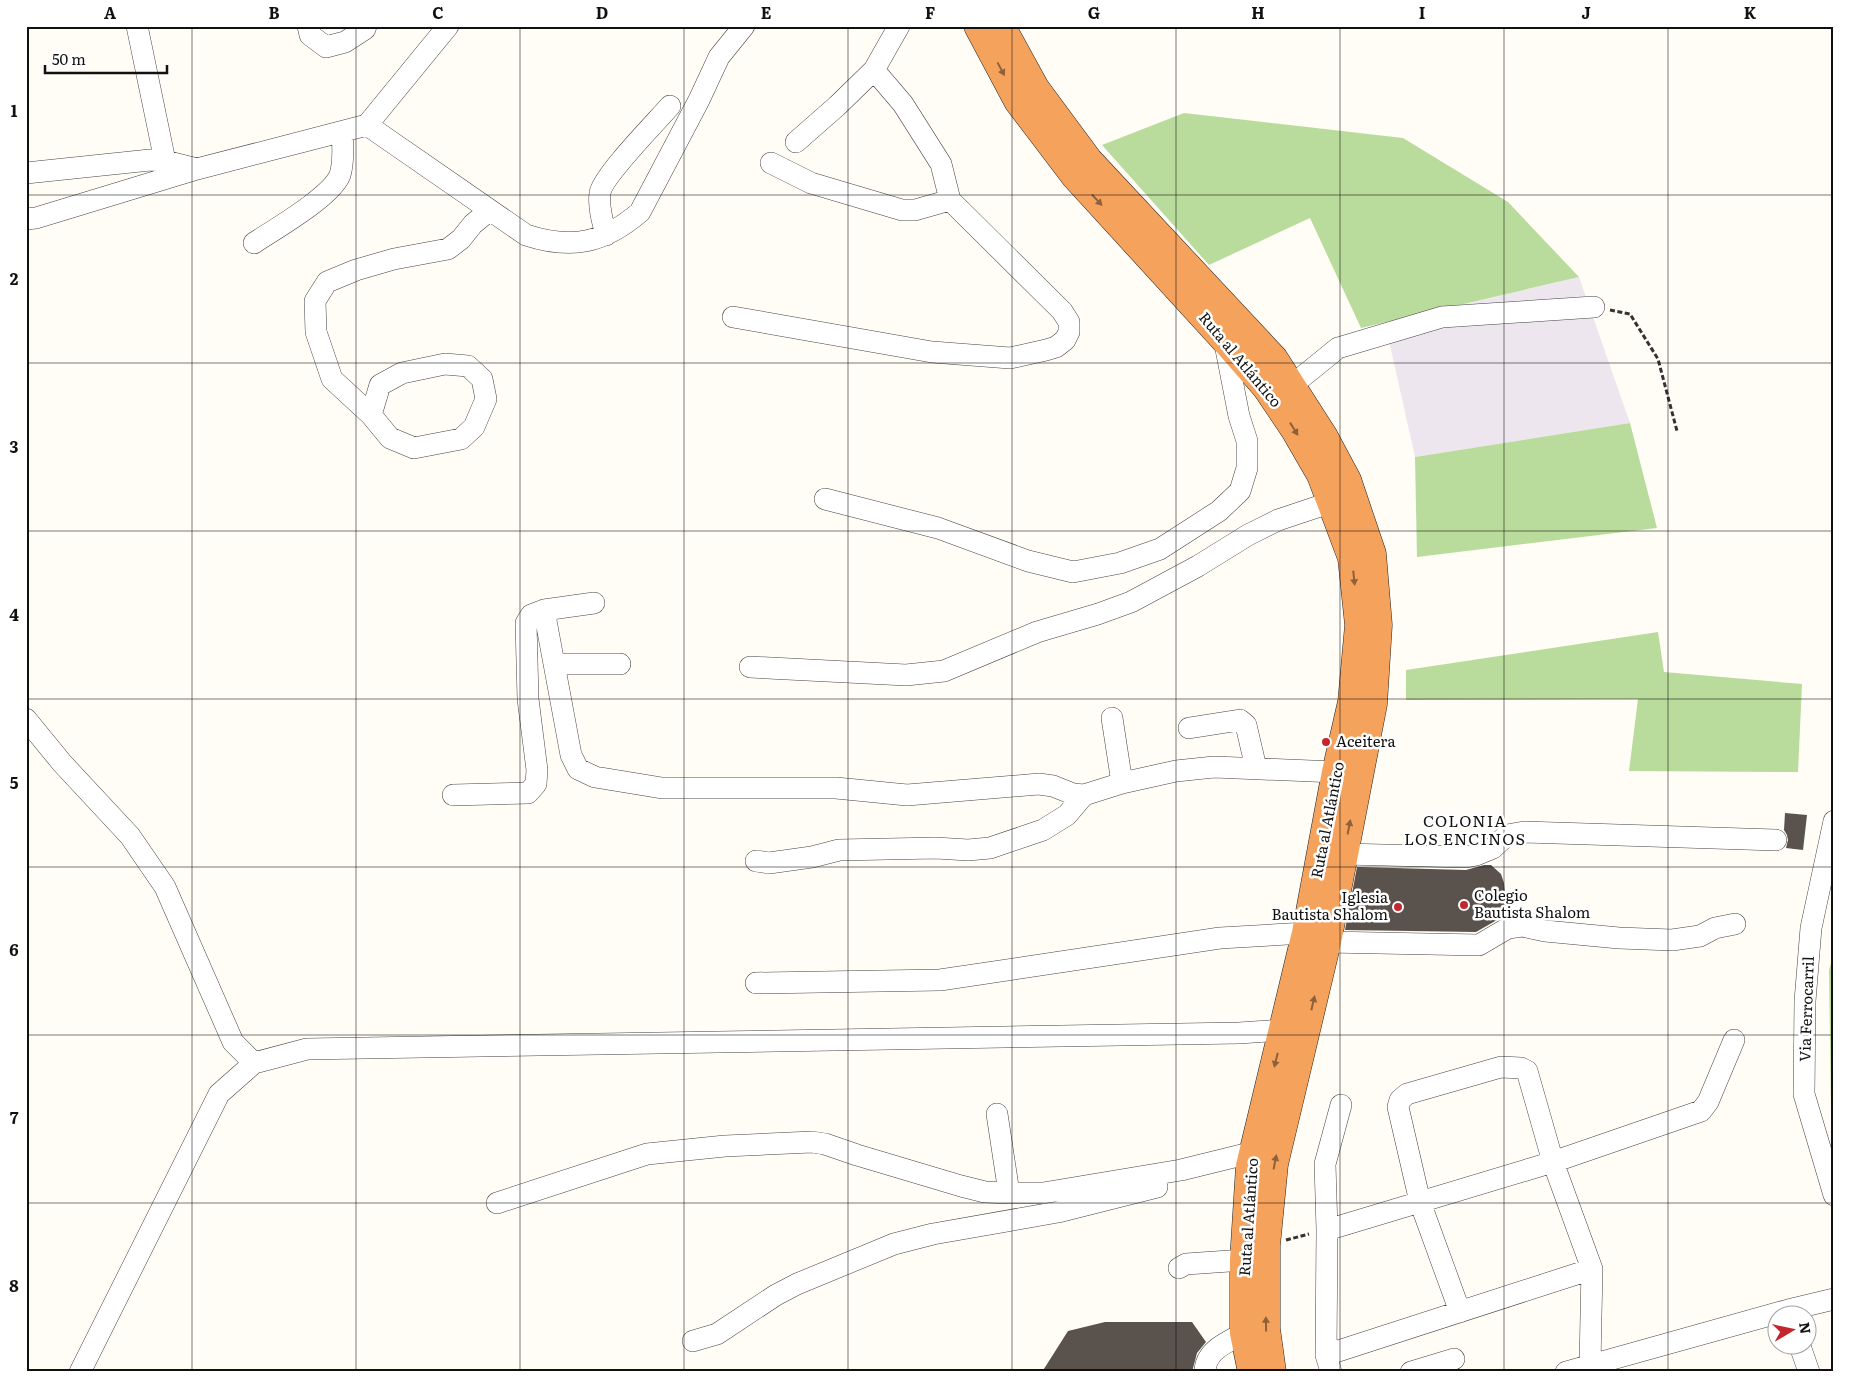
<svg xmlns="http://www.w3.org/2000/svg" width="1860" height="1398" viewBox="0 0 1860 1398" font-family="Literata,serif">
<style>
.industrial{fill:#eee6ef}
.forest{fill:#b9dc9c}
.building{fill:#5a524d}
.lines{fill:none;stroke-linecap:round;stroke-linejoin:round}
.minor-casing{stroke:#444;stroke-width:22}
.highway-casing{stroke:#222;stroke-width:29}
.path{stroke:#333;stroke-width:3;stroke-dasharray:5 2.5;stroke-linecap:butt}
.minor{stroke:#fff;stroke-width:21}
.highway{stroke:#f5a25d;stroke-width:28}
.oneway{fill:#8e613b}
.grid{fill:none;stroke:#111;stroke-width:1;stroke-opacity:0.55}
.poi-dot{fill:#c4262e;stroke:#fff;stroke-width:2}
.labels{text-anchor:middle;stroke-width:5;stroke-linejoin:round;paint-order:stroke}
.street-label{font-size:15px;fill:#111;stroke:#fff}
.poi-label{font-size:15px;fill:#111;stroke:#fff;text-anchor:start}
.neighbourhood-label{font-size:16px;letter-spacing:1px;fill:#111;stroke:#fff}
.neatline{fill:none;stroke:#111;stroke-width:2}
.grid-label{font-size:16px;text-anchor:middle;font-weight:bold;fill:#111}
</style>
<rect width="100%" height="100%" fill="#fffdf5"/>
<path class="industrial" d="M1579,277L1630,423L1415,457L1385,323Z"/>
<path class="forest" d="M1184,113L1403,138L1508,202L1579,277L1361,328L1310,218L1209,265L1102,145Z
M1630,423L1657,528L1417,557L1415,457Z
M1658,632L1664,672L1802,684L1798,772L1629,771L1638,699L1406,700V670Z
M1834,953V1111H1831L1829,970Z"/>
<path class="building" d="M1785,813L1807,815L1803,850L1786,848L1788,840L1787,835L1784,830Z
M1484,865H1491L1501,874L1504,883L1506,908L1504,916L1476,932L1345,930L1357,867L1466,870Z
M1105,1322H1192L1206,1342L1197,1353L1192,1372H1042L1068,1331Z"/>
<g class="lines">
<g class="minor-casing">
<path id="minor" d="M137,26L165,161
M308,26L310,35L326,47L345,42L365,29L366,26
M367,125L526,235C572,250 604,243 640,212L699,100L719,57L744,26
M796,142L837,106L874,70L899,26
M771,163L811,183L902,210H915L950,200
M26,173L150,160L165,161L197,169
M26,219L36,218L197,169L367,125L448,26
M606,235C603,223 598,207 600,193C602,177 656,122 670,106
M254,243C275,229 331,197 340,175C344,162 343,145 342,132
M733,317L932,352L1010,358L1046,350L1056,347L1065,340L1069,332V322L1062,311L950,200L941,164L903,104L874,70
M1291,386L1338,348L1442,317L1594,307
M371,415L380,385L402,373L445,364L468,366L482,379L486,399L474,427L461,439L414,448L390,438L371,415L332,379L316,332L315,301L327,282L356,270L394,259L448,249L461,239L473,224L490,210
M825,499L938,528L1028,561L1073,572L1120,563L1160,549L1219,511L1240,491L1247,468V441L1239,416L1224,339
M544,610L594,603
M555,664H620
M750,667L906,675L944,671L1037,632L1098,614L1131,602L1198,566L1248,535L1278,520L1332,502
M1112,718L1122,783
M26,719L62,763L130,836L165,887L233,1042L254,1063
M1189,728L1240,720L1246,725L1256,768
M453,795L528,793L536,784L537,770L528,699L526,623L531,615L544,610L571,755L578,769L595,777L662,788H836L907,795L1039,784L1053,786L1073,794L1084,795L1122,783L1176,771L1214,767L1336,772
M1834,821L1811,928L1805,1001L1804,1094L1834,1195
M1343,854L1466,857L1476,855L1493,848L1507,835L1524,832L1776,840
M756,861L769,863L812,857L839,850L936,848L968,850L990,848L1043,830L1067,815L1084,795
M1327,942L1479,945L1508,928L1522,926L1545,931L1619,938L1672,940L1700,936L1715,928L1735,924
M756,983L940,980L1220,938L1306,933
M997,1114L1009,1193
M497,1203L647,1154L725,1146L812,1142L825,1144L857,1155L961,1186L985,1192L1009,1193H1043L1181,1170L1254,1152
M1327,1230L1553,1162L1701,1111L1708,1102L1734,1040
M1179,1268L1186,1264L1244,1260
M1460,1312L1420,1202L1398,1107L1400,1100L1407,1094L1501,1067L1521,1068L1527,1071L1553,1162L1592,1269L1590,1364L1592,1372
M693,1341L717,1334L776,1295L797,1284L894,1244L933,1234L1058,1212L1157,1187
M1800,1346L1809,1372
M1326,1355L1592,1269
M80,1372L219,1094L254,1063L307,1049L1239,1033L1283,1030
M1205,1372C1205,1350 1228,1342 1244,1333
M1331,1372L1326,1355L1327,1230L1325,1164L1341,1105
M1411,1372L1454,1359
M1566,1372L1788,1310L1834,1299"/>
</g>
<g class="highway-casing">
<path id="highway" d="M978,26L1018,101L1075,176L1224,339L1266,387L1295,430L1321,475L1352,558L1359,625L1352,702L1336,772L1306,933L1250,1166L1244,1260V1333L1252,1372
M1001,26L1035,88L1089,161L1274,359L1324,437L1347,480L1372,554L1378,625L1373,704L1327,942L1274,1164L1266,1245V1329L1272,1372"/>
</g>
<path class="path" d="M1610,310L1630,314L1658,359L1677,431
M1286,1240L1309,1234"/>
<use href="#minor" class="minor"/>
<use href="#highway" class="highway"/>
</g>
<defs><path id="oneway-solid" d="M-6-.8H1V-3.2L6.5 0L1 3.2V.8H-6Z" transform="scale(1.25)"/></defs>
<g class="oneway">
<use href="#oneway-solid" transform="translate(1001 69) rotate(62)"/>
<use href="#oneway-solid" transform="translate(1097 200) rotate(47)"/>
<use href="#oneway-solid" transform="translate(1294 429) rotate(58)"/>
<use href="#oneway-solid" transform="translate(1354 578) rotate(84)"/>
<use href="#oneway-solid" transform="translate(1349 827) rotate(-79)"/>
<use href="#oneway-solid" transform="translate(1313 1003) rotate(-77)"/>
<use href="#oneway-solid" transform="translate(1276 1060) rotate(104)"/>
<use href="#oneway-solid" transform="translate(1275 1162) rotate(-79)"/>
<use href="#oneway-solid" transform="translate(1266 1324) rotate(-91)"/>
</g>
<path class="grid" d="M192,26V1372M356,26V1372M520,26V1372M684,26V1372M848,26V1372M1012,26V1372M1176,26V1372M1340,26V1372M1504,26V1372M1668,26V1372M26,195H1834M26,363H1834M26,531H1834M26,699H1834M26,867H1834M26,1035H1834M26,1203H1834"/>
<g class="poi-dot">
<circle cx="1326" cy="742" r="5"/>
<circle cx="1464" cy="905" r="5"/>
<circle cx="1398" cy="907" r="5"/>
</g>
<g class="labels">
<g class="street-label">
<text transform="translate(1240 360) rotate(50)" y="5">Ruta al Atlántico</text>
<text transform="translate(1328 820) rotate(-79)" y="5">Ruta al Atlántico</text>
<text transform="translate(1807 1009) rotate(-88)" y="5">Via Ferrocarril</text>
<text transform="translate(1249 1217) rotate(-86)" y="5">Ruta al Atlántico</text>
</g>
<g class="poi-label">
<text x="1336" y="747">Aceitera</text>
<text x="1474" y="901">Colegio<tspan x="1474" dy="17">Bautista Shalom</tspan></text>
<text x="1388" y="903" text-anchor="end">Iglesia<tspan x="1388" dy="17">Bautista Shalom</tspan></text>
</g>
<g class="neighbourhood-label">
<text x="1465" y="827">COLONIA<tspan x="1465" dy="18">LOS ENCINOS</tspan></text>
</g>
</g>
<rect width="1860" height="1398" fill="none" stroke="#ffffff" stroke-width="55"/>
<g transform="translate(1792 1330) rotate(81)"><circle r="24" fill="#ffffff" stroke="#a0a0a0"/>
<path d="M0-4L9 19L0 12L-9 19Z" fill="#c4262e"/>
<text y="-8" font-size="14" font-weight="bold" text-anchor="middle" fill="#111111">N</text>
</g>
<path d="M45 65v8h122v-8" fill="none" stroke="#111111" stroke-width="2.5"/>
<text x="52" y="65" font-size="15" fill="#111111" stroke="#ffffff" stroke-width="4" paint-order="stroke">50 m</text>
<rect x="28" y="28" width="1804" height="1342" class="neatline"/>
<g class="grid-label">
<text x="110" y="19">A</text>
<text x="274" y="19">B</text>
<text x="438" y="19">C</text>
<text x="602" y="19">D</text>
<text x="766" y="19">E</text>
<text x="930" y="19">F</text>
<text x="1094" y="19">G</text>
<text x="1258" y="19">H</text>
<text x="1422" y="19">I</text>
<text x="1586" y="19">J</text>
<text x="1750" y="19">K</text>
<text x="14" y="117">1</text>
<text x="14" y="285">2</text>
<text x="14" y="453">3</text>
<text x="14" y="621">4</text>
<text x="14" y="789">5</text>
<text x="14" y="956">6</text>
<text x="14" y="1124">7</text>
<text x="14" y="1292">8</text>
</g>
</svg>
